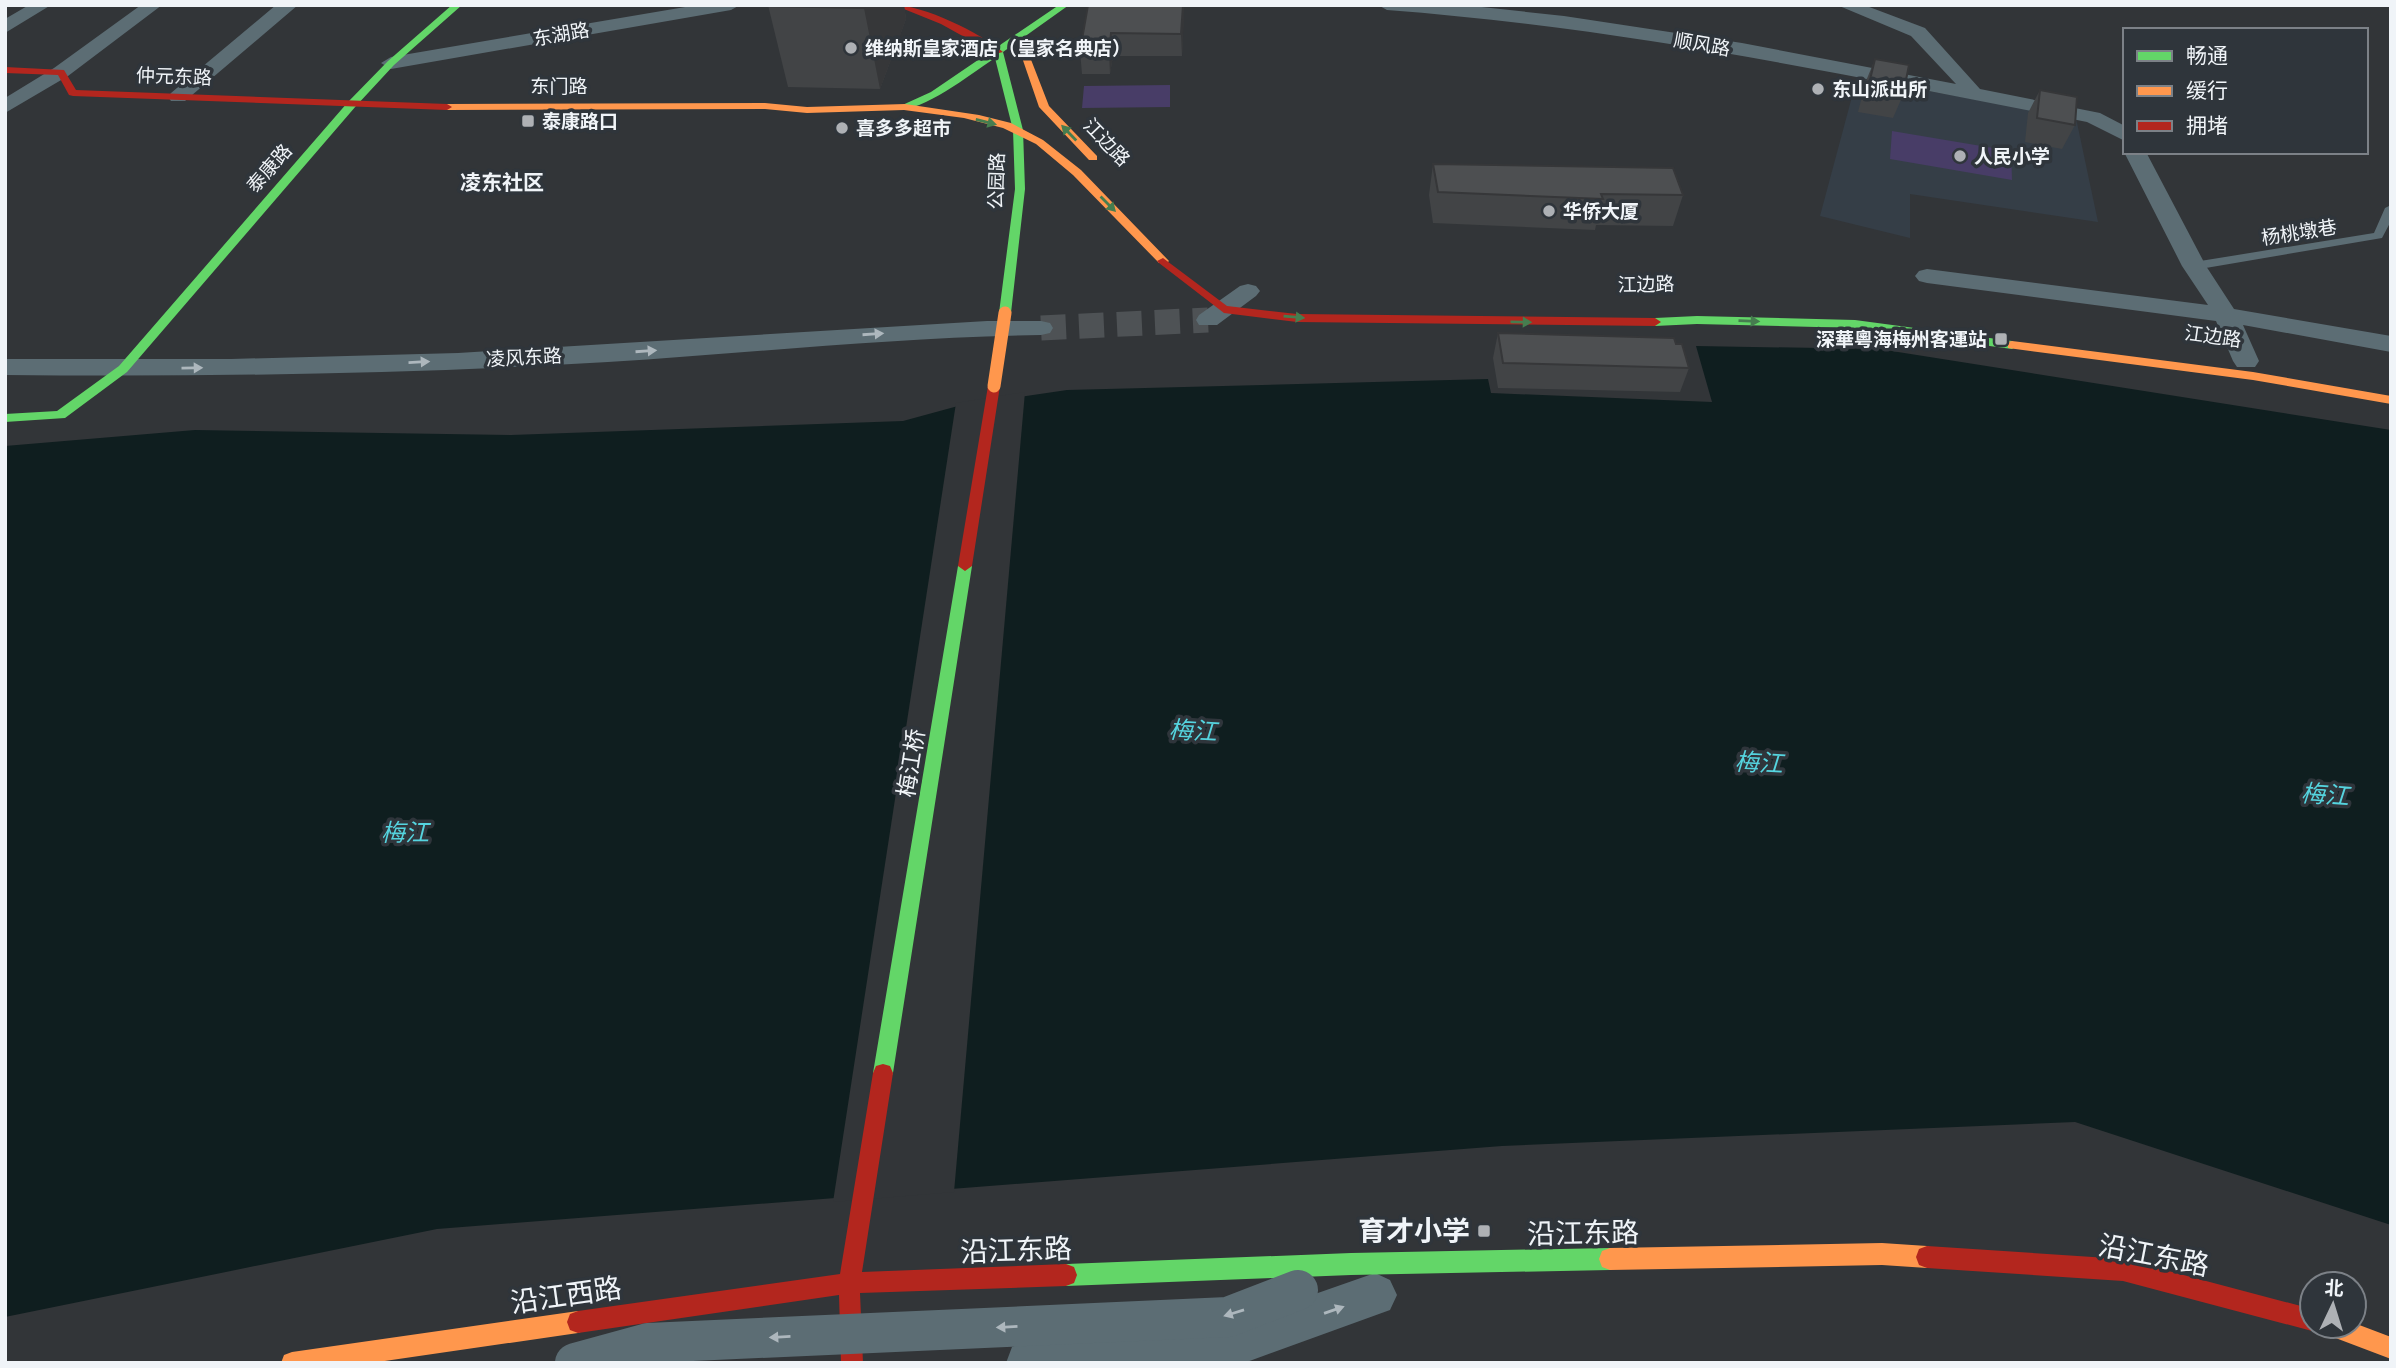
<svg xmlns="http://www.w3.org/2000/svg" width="2396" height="1368" viewBox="0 0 2396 1368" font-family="'Noto Sans','Noto Sans SC',sans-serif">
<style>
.built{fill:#353e47}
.green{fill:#483d67}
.water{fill:#0f1e1f}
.pier{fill:#323538}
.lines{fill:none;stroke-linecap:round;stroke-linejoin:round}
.street-tunnel{stroke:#4e5255;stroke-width:25;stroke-dasharray:25 13;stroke-linecap:butt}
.lane{fill:#5c6d74;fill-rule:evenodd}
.street{fill:#5c6d74;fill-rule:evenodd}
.fast{fill:#63d668;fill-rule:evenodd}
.slow{fill:#ff974d;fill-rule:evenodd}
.jam{fill:#b3261e;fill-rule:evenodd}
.street-bridge{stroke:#5c6d74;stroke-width:40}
.slow-bridge{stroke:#ff974d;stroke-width:13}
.wall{fill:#424446}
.shaded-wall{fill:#363739}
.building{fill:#4d4f51;stroke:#363739;stroke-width:2}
.oneway{fill:#467d4f}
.oneway2{fill:#adb7bd}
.poi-dot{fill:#aeb1b5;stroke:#2f353b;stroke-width:2.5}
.labels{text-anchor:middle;stroke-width:7;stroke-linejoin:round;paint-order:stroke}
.far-street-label{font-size:19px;fill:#f0f4f8;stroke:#2f353b}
.far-poi-label{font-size:19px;font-weight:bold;fill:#f0f4f8;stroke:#2f353b;text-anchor:start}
.far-quarter-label{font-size:21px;font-weight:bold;fill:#f0f4f8;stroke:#2f353b}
.street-label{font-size:23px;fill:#f0f4f8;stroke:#2f353b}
.water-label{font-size:24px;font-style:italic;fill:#55d4df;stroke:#2f353b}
.near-poi-label{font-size:28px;font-weight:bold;fill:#f0f4f8;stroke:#2f353b;text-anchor:end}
.near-street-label{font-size:28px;fill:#f0f4f8;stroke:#2f353b}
</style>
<rect width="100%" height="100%" fill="#323538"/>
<path class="built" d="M1857,78L2076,118L2098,222L1910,194V238L1820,216Z"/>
<path class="green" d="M1170,85V107L1082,108L1084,86Z
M1892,131L2011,151L2012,180L1890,159Z"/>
<path class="water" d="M1696,346L1879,349L2391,430V1225L2075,1122L1502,1146L437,1229L5,1317V446L195,430L511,435L903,421L958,406L1067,390L1488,379L1491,393L1712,402Z"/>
<path class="pier" d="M1025,392L954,1192L833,1202L956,403Z"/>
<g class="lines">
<path class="street-tunnel" d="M1041,328L1208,320"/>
<path class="lane" d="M2391,205V221L2382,238L2194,270L2188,266L2194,262L2374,233L2385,208Z"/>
<path class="street" d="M29,5H51L5,33V19Z
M141,5H162L68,76L5,113V98L54,68Z
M276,5H298L185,101H171L168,97L171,93Z
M697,5H740L731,10L391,69L381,63L391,57Z
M1378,5H1463L1564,16L1742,43L1956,84L1911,36L1837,5H1864L1925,28L1980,89L2100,113L2125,126V141L2087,122C1854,76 1624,28 1387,10Z
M2124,152H2146L2206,266L2234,309L2391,336V352L2243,325L2259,361L2255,367H2237L2233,361L2216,321L1927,283L1919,281L1915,276L1919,271L1927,269L2208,305L2182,266Z
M1248,284L1256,286L1260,291L1256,296L1217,325H1199L1196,320L1199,315L1240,286Z
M987,321H1041L1050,323L1053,328L1050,333L1041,335C896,337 753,353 608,362C407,374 206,377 5,375V359H231L458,353Z
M1375,1273L1390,1280L1397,1295L1390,1310L1244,1363H1006L1012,1347L1028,1341L1206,1332Z"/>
<path class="fast" d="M452,5H462L394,65L356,106L127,372L65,418L5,422V414L57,411L119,366L348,102L388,61Z
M1059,5H1069L1003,52L1023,130L1025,189L1011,313L1005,317L999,313L1015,189L1013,130L995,58C978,69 915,118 898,107L931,92Z
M1697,316L1855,320L2012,341L2018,345L2012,349L1855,328L1697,324L1655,326L1649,322L1655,318Z
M965,561L972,566L893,1073L890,1080L883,1082L876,1080L873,1073L958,566Z
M1610,1248L1618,1251L1621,1259L1618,1267L1610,1270L1351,1275L1066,1286L1058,1283L1055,1275L1058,1267L1066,1264L1351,1253Z"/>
<path class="slow" d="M1015,37L1023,39L1049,106L1097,156V160H1089L1039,107Z
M765,103L807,107L905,104L979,115L1011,123L1043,140L1081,170L1169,261L1167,263H1159L1073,175L1036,144L1003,128L964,118L904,110L807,113L765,109L447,110L442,107L447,104Z
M2012,341L2253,372L2391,396V404L2253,380L2008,348V342Z
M1882,1243L1927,1246L1935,1249L1938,1257L1935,1265L1927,1268L1882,1265L1610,1270L1602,1267L1599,1259L1602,1251L1610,1248Z
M578,1311L586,1314L589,1322L586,1330L578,1333L371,1363H281L284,1355L292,1352Z
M2354,1323L2391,1337V1359L2325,1334L2322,1326H2354Z"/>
<path class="jam" d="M894,5C923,5 981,33 1003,52L995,54L941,24Z
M5,67L64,70L76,90L447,104L452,107L447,110L73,96L69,95L58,75L5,73Z
M1163,258L1227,306L1297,314L1655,318L1661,322L1655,326L1297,322L1224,313L1159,263L1157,261Z
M994,382L1000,386L972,566L965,571L958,566L988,386Z
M883,1064L890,1066L893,1073L862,1272L1066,1264L1074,1267L1077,1275L1074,1283L1066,1286L860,1293L863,1363H841L839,1295L578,1333L570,1330L567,1322L570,1314L578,1311L840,1274L873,1073L876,1066Z
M1927,1246L2123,1259L2312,1309V1326H2320L2312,1331L2123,1281L1927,1268L1919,1265L1916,1257L1919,1249Z"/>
<path class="street-bridge" d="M575,1363L648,1343L1228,1317L1298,1290"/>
<path class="slow-bridge" d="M994,386L1005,313"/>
</g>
<path class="wall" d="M768,5H904L906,19L880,89L788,87Z
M1088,5H1184L1182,56H1113L1110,74H1082L1080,51Z
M1875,59L1903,95L1893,118L1858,112L1866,81Z
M2040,90L2075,125L2062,149L2025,142L2028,113Z
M1433,164L1683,195L1673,226L1596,225L1595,230L1433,223L1429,195Z
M1498,333L1676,344L1689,368L1680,392L1498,388L1493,358Z"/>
<path class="shaded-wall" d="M865,5H904L906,19L880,89L864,8Z
M1184,5V21L1182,56L1181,34Z
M1111,33L1113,56L1110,74L1109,52Z"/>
<path class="building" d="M768,5H865L864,8L767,6Z
M1088,5H1183L1181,34L1111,33L1109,52L1080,51Z
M1875,59L1909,65L1903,95L1868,88Z
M2040,90L2077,97L2075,125L2037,118Z
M1433,164L1673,168L1683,195L1601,194L1603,199L1438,192Z
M1498,333L1674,338L1676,344H1682L1689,368L1503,363Z"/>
<defs><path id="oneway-solid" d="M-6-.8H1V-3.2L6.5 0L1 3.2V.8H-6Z" transform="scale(1.75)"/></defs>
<g class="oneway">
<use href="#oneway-solid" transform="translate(986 122) rotate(14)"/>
<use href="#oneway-solid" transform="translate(1069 133) rotate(-134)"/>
<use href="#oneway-solid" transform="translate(1108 204) rotate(45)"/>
<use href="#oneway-solid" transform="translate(1294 317) rotate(5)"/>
<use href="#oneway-solid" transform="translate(1749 321) rotate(2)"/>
<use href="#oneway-solid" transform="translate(1521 322) rotate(1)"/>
</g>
<g class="oneway2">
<use href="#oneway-solid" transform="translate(873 334) rotate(-4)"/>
<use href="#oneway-solid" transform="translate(646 351) rotate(-4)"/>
<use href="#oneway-solid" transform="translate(419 362) rotate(-3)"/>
<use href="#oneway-solid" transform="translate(192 368) rotate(-1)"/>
<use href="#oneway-solid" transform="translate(1334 1310) rotate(-19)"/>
<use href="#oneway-solid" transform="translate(1234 1313) rotate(163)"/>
<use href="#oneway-solid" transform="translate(1007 1327) rotate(177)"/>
<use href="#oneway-solid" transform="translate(780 1337) rotate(177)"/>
</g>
<g class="poi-dot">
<circle cx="851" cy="48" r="7"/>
<circle cx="1818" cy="89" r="7"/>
<rect x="521" y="114" width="14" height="14" rx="3.5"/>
<circle cx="842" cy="128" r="7"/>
<circle cx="1960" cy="156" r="7"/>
<circle cx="1549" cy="211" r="7"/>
<rect x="1994" y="332" width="14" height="14" rx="3.5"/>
<rect x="1477" y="1224" width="14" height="14" rx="3.5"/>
</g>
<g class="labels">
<g class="far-street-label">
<text transform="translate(561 34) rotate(-10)" y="7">东湖路</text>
<text transform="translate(1702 44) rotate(10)" y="7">顺风路</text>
<text transform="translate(174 76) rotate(2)" y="7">仲元东路</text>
<text x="559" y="93">东门路</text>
<text transform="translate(1107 142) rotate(46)" y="7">江边路</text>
<text transform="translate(269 168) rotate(-49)" y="7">泰康路</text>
<text transform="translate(996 181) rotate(-88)" y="7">公园路</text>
<text transform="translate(2299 232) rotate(-9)" y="7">杨桃墩巷</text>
<text transform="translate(1646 284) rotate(-1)" y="7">江边路</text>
<text transform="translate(2213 336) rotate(8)" y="7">江边路</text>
<text transform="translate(524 357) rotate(-3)" y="7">凌风东路</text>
</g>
<g class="far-poi-label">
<text x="865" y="55">维纳斯皇家酒店（皇家名典店）</text>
<text x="1832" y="96">东山派出所</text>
<text x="542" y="128">泰康路口</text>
<text x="856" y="135">喜多多超市</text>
<text x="1974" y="163">人民小学</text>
<text x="1563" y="218">华侨大厦</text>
<text x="1987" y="346" text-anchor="end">深華粵海梅州客運站</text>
</g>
<g class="far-quarter-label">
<text x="502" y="190">凌东社区</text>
</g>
<g class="street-label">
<text transform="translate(911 763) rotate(-81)" y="8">梅江桥</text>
</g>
<g class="water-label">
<text transform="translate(1193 731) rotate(3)" y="8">梅江</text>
<text transform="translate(1759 763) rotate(3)" y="8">梅江</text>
<text transform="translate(2325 795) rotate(4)" y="8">梅江</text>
<text x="405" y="841">梅江</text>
</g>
<g class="near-poi-label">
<text x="1470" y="1241">育才小学</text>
</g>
<g class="near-street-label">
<text transform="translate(1583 1233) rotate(-1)" y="10">沿江东路</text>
<text transform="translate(1016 1250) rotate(-2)" y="10">沿江东路</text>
<text transform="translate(2154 1255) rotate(11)" y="10">沿江东路</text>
<text transform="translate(566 1295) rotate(-8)" y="10">沿江西路</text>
</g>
</g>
<rect width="2396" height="1368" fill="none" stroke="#f0f4f8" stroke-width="14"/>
<rect x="2123" y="28" width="245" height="126" fill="#2f353b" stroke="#7c8187" stroke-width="2"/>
<rect x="2137" y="51" width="35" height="10" fill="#63d668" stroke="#7c8187" stroke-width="2"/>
<text x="2186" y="63" font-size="21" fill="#f0f4f8">畅通</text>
<rect x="2137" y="86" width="35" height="10" fill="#ff974d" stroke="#7c8187" stroke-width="2"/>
<text x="2186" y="98" font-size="21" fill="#f0f4f8">缓行</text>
<rect x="2137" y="121" width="35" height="10" fill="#b3261e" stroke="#7c8187" stroke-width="2"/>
<text x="2186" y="133" font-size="21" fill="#f0f4f8">拥堵</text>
<g transform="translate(2333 1305) rotate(4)"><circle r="33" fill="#2f353b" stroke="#7c8187" stroke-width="2"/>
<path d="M0-5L12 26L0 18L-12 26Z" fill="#aeb1b5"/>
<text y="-10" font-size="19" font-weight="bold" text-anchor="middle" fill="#f0f4f8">北</text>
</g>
</svg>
